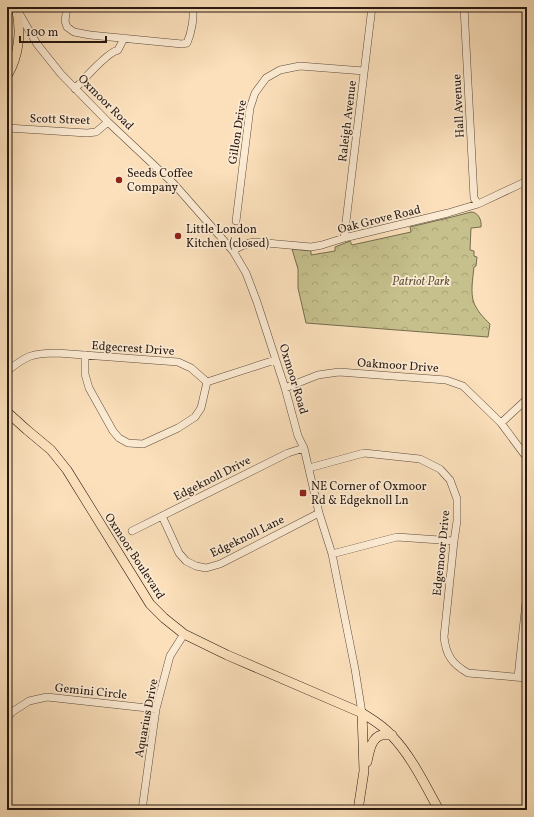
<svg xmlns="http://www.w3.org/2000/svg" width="534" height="817" viewBox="0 0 534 817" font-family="Vollkorn,serif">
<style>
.park{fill:url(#park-crowns);stroke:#766c4e}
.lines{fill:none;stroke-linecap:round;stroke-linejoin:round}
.minor-casing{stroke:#5c493b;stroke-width:8}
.major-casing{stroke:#271710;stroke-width:10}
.minor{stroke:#fcebd3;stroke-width:7}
.major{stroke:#fbe0bb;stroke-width:9}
.poi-dot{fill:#8f2418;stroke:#fcebd3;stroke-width:1.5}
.labels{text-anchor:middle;stroke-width:3.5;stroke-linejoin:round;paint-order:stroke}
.street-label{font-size:12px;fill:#271710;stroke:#fcebd3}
.poi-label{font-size:12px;fill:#271710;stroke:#fcebd3;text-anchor:start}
.park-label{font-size:12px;font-style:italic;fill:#5e523b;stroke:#fcebd3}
</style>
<defs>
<pattern id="park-crowns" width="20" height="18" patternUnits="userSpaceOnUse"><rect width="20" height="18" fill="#c5c08c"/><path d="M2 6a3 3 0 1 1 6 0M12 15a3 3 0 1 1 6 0" fill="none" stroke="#a9a478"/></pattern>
</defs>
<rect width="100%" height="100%" fill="#fbe0bb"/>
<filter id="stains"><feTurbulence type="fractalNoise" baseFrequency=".005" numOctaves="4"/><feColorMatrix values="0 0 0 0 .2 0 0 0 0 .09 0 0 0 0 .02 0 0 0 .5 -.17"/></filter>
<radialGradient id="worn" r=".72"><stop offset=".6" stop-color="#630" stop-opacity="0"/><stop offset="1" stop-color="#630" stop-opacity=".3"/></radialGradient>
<path class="park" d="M471,212C478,212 482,220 481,227L471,228L470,250L474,251V256L477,257L476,266L474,267C473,277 470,293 474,303C477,311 484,318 490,324L488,337L306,323L298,288V269L292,249L311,251V255L335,251V247L350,241L352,245L411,232L410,227L452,217Z"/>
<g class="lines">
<g class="minor-casing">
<path id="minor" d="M67,7L65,21L67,27L74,32L90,35L182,44L187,43C191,34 195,16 192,7
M464,7L474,198L478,204
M19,13L37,44L61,74L108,122L174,184L233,251L246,273L257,302L285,388L298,436L304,448L319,513L332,554L355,669L362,713
M75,89C83,80 108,52 118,50L124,38
M7,128L87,133L96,132L108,122
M236,221L250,108L255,93L266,78L280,70L300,66L364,71
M344,238L372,7
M233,251C240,246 246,243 255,242L300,246L311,247L322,245L344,238L448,213L478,204L527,181
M85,355V374L89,388L113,431L119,438L128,443L143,444L178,428L195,417L201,408L207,382
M7,371C26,356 32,353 57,353L178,362L191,368L207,382
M207,382L275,360
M285,388L318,375L339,372L446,380L463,386L501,423L527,458
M501,423L527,399
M309,468L364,453L420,459L440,469L450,480L457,499V521L454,541L444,637C446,655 452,664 468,673L527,678
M162,516L179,553L186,561L196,566L206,568L220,564L319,513
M132,531L288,453L304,448
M332,554L397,537L454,541
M518,677L527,593
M7,718L12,712L29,701L47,697L156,709
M142,810L156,709L170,656L184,634"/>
</g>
<g class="major-casing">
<path id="major" d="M7,76C19,56 22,30 16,7
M7,412L27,430L51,450L67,470L150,604L164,618L184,634L227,655L362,713C373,720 384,726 392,736C412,757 425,785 439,810
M367,762C369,753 371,737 382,735C385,735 389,735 392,735
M358,810L364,771L362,713"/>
</g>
<use href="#minor" class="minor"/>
<use href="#major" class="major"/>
</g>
<g class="poi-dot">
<circle cx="119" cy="180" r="4"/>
<circle cx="178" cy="236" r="4"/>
<rect x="299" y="489" width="8" height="8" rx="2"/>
</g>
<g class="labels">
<g class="street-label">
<text transform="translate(106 102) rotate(45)" y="4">Oxmoor Road</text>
<text transform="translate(458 106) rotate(-93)" y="4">Hall Avenue</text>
<text transform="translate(60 119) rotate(2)" y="4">Scott Street</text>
<text transform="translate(347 121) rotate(-83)" y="4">Raleigh Avenue</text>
<text transform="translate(237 132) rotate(-81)" y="4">Gillon Drive</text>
<text transform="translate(379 219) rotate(-14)" y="4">Oak Grove Road</text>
<text transform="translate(133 348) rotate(4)" y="4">Edgecrest Drive</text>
<text transform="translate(398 365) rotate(4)" y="4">Oakmoor Drive</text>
<text transform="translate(294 379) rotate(73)" y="4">Oxmoor Road</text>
<text transform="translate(212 478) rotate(-27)" y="4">Edgeknoll Drive</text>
<text transform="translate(247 536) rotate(-26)" y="4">Edgeknoll Lane</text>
<text transform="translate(441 553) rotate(-84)" y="4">Edgemoor Drive</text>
<text transform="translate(135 556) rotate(57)" y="4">Oxmoor Boulevard</text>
<text transform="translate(91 691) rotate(6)" y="4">Gemini Circle</text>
<text transform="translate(146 718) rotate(-79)" y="4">Aquarius Drive</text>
</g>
<g class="poi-label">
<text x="127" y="177">Seeds Coffee<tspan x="127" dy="14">Company</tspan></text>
<text x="186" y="233">Little London<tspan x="186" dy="14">Kitchen (closed)</tspan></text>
<text x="311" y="490">NE Corner of Oxmoor<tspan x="311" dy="14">Rd &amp; Edgeknoll Ln</tspan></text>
</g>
<g class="park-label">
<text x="421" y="285">Patriot Park</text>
</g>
</g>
<rect width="534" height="817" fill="none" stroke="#fbe0bb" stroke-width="24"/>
<rect x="8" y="8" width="518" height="801" fill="none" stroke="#271710" stroke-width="2"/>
<rect x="12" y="12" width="510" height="793" fill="none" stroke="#271710"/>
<path d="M20 36v6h86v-6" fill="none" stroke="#271710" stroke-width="2"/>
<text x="26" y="36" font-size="12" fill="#271710" stroke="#fcebd3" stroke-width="3" paint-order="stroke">100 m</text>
<rect width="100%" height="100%" filter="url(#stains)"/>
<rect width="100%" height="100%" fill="url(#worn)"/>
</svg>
